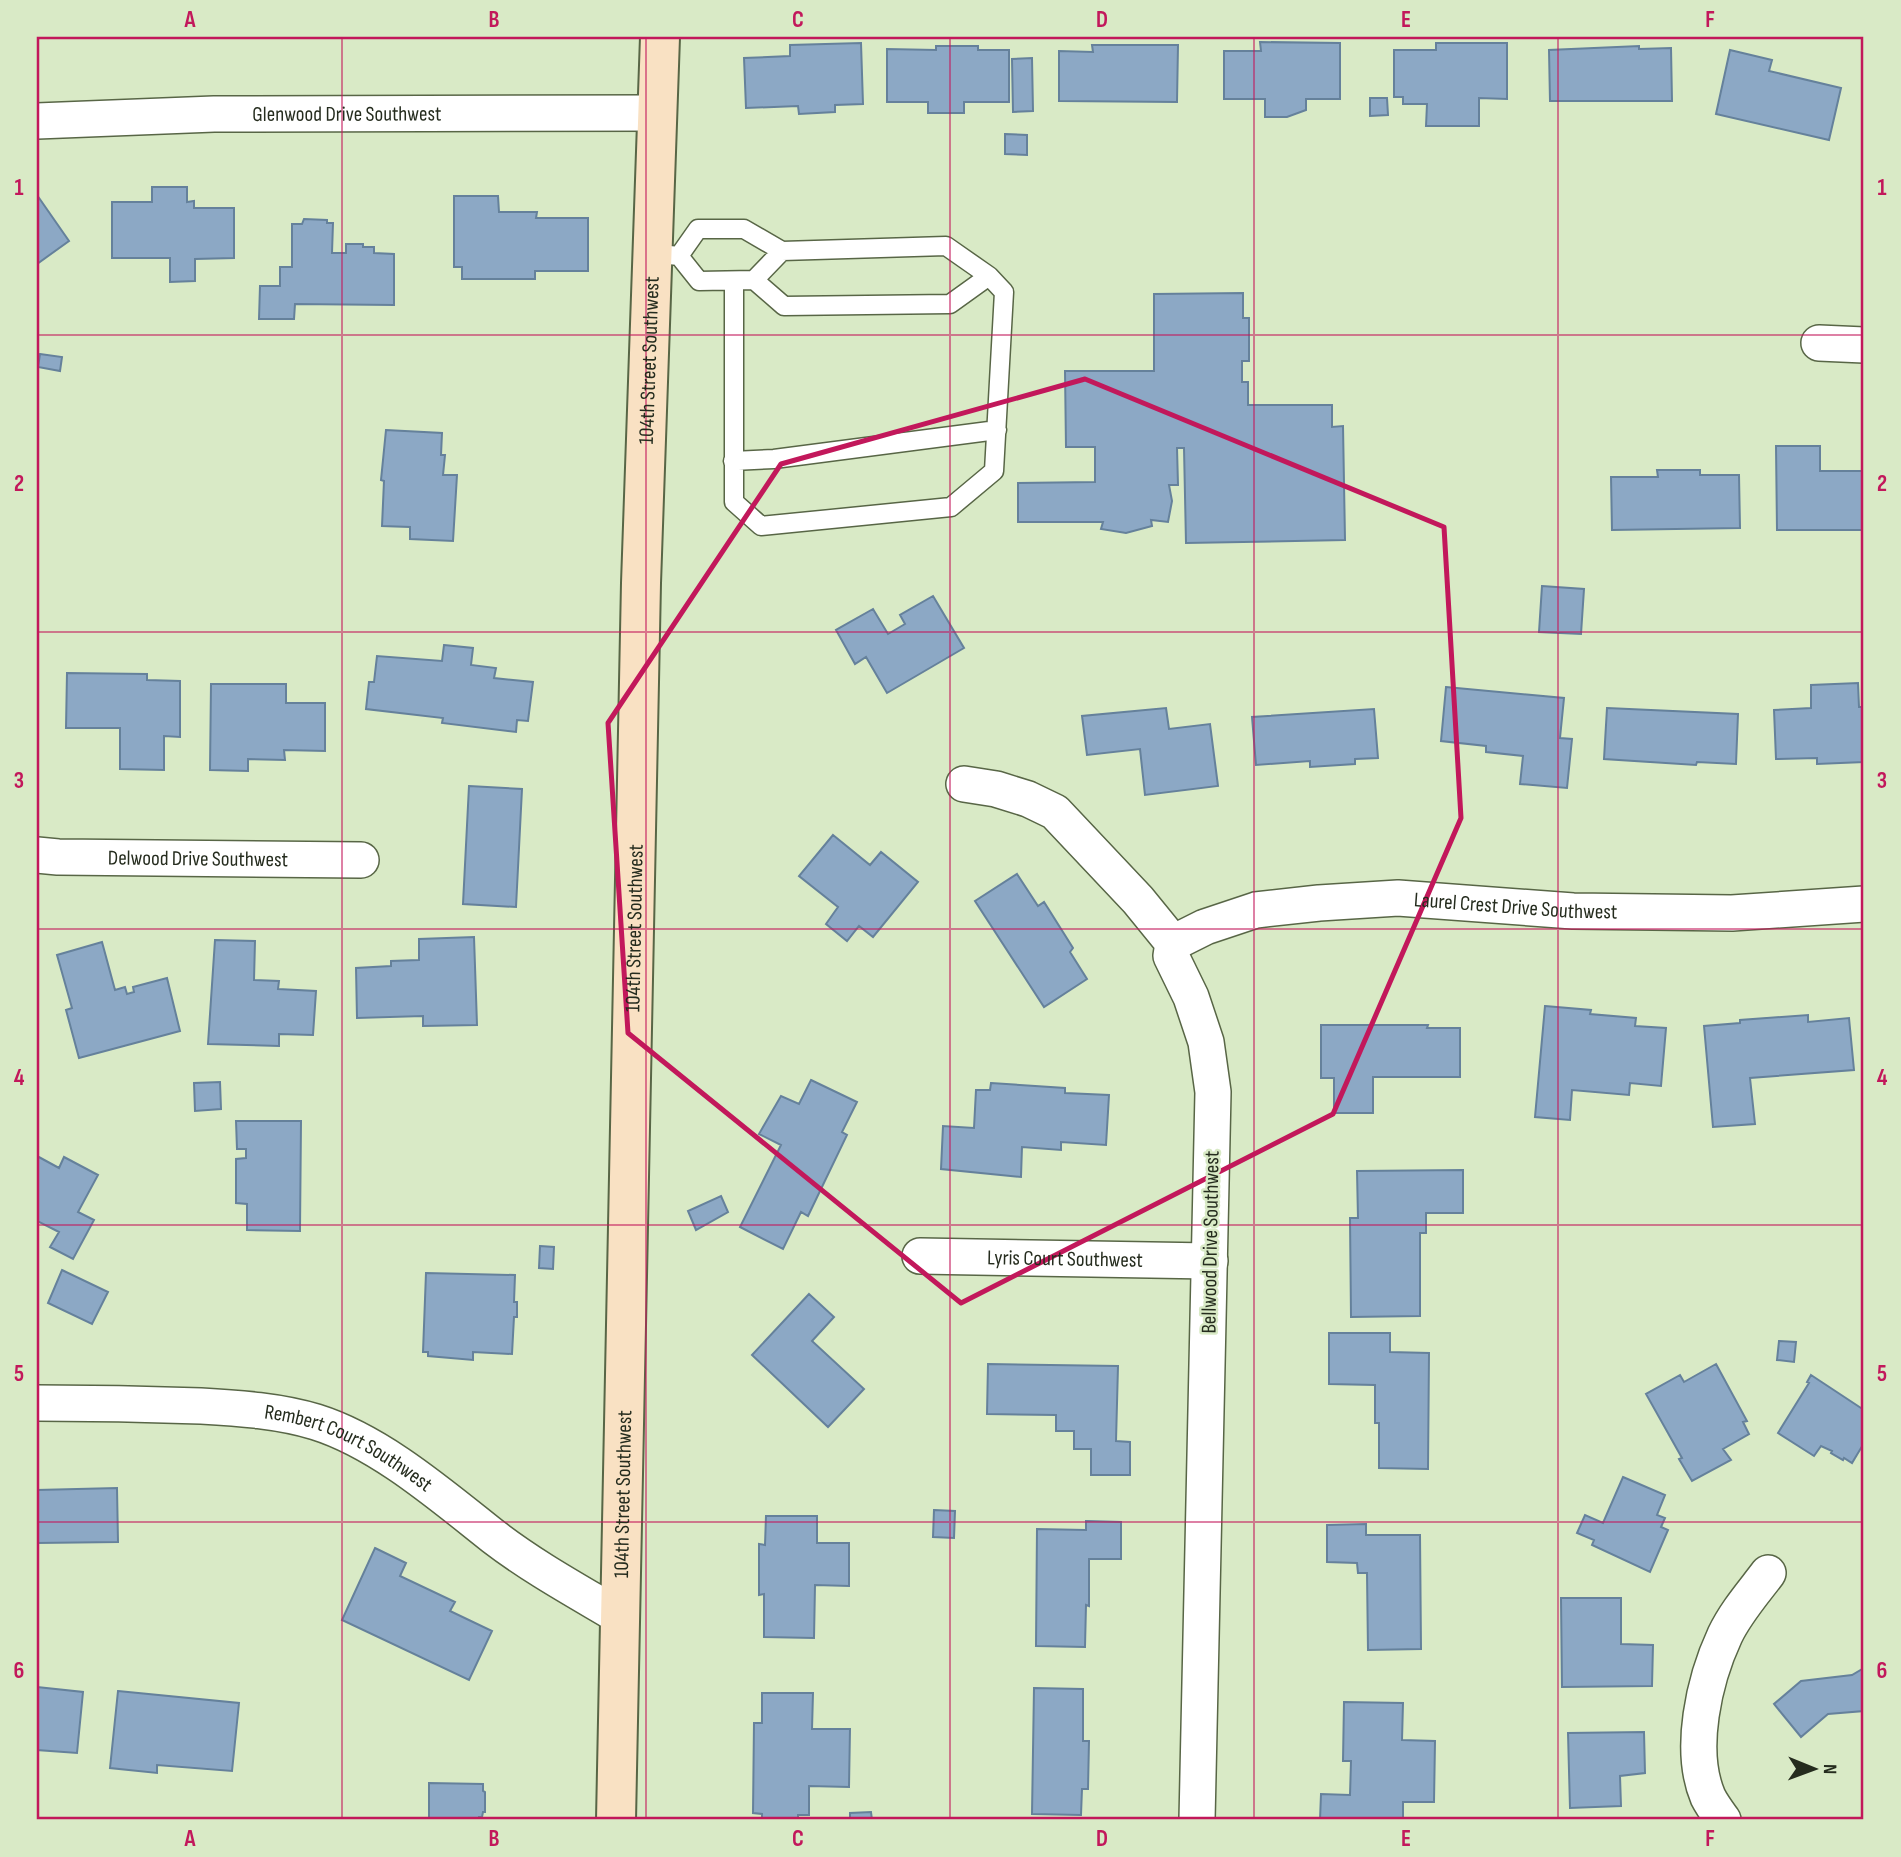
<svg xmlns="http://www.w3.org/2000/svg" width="1901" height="1857" viewBox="0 0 1901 1857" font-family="'Sofia Sans Condensed',sans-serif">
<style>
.building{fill:#8ca8c5;stroke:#65819b;stroke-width:2}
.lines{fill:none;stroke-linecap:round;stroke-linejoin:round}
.lane-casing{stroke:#586646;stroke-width:21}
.street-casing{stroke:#586646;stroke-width:38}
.secondary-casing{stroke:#586646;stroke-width:42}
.lane{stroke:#fff;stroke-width:18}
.street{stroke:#fff;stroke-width:35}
.secondary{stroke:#f9e1c3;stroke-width:38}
.marked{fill:none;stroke:#c2185b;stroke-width:5;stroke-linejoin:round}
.grid{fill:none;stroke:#c2185b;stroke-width:2;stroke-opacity:0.55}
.labels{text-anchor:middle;stroke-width:5;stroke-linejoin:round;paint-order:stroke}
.street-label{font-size:21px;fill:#252c1e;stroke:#d9eac6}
.neatline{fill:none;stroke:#c2185b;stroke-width:2.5}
.grid-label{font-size:23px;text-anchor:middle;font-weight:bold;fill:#c2185b}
</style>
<rect width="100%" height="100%" fill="#d9eac6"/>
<path class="building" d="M1260,42L1340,43V99H1306V110L1287,117H1265V99H1224V51H1261Z
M861,43L863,104L835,105V112L799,114L798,106L746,108L744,58L790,56V45Z
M1436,43H1507V99L1479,98V126H1426L1427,104H1403V97H1394V50H1436Z
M1092,45H1178L1177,102L1059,101V51L1093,52Z
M936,46H978V50H1009V102H964V113H928V102H887V49L936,50Z
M1639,46V49L1671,48L1672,101H1550L1549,50Z
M1730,50L1772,60L1769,71L1841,88L1829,140L1716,114Z
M1032,58L1033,111L1013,112L1012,59Z
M1370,98H1387L1388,115L1370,116Z
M1005,134L1027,135V155L1005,154Z
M152,187H187V202L194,201V208H234V258L195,259V281L170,282V258H112V202H152Z
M37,195L69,241L37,264Z
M454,196H498L499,212H537L536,218H588V271H535V279H462V267H454Z
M304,219L327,220V223H333L332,253H346V244H363V247H374V253L394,254V305L295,304L294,319H259L260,286H280V267H292V224H302Z
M1243,293V318H1249V361H1242V382H1248V405H1332V427L1343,426L1345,540L1186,543L1184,448H1177L1178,485H1169L1172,501L1168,522L1151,520L1152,526L1126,533L1101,529L1103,522H1018V483L1095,482V447H1066L1065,371H1154V294Z
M40,354L62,357L60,371L38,367Z
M386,430L442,433L441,455H445L443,475H457L453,541L410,539V527L382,526L384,481L381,480Z
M1776,446H1820V471H1864V530H1777Z
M1657,470H1700V475H1739L1740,528L1612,530L1611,477H1658Z
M1542,586L1584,589L1581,634L1539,632Z
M933,596L964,648L887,693L866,657L855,664L836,630L873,609L888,634L905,624L900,615Z
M444,645L473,648L471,665L496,668L494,678L533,682L528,721L517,720L516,732L442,723L443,718L366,709L369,682H374L377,656L442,661Z
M67,673L147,674V680L180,681V737L164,736V770L120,769V728H66Z
M1858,683L1859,707H1864V762L1817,764V758L1776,759L1774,710L1811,708V685Z
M211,684H286V703H325V751L284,750L285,760L248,759V771L210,770Z
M1446,687L1564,698L1560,738L1572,739L1567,788L1520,784L1523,756L1486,752V746L1441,741Z
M1166,708L1169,729L1210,724L1218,786L1145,795L1140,749L1087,755L1082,716Z
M1607,708L1738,714L1736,764L1697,762L1696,765L1604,759Z
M1374,709L1378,758L1355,759V764L1310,767V761L1256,765L1252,717Z
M469,786L522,789L516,907L463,904Z
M833,835L870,865L881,852L918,882L873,937L859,926L847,941L826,924L838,907L799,876Z
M1017,874L1038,906L1044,902L1073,948L1070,952L1087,979L1044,1007L975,901Z
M474,937L477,1025L423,1026V1016L357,1018L356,968L391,966V961L419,960V939Z
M215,940L255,941L254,980L279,981L278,989L316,991L313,1035L279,1034V1046L208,1044Z
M102,942L115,990L125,987L127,994L134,992L133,987L167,978L180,1031L79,1058L66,1010L72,1008L57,955Z
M1545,1006L1591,1010L1590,1014L1636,1018L1635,1026L1666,1028L1661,1086L1630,1083L1629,1095L1572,1090L1570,1120L1535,1117Z
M1808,1015V1022L1849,1018L1854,1070L1750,1078L1755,1124L1713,1127L1704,1026L1740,1023V1020Z
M1321,1025H1428L1427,1028H1460V1077H1373V1113H1334V1078H1321Z
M811,1080L857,1102L842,1132L847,1135L808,1216L801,1212L783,1249L740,1227L781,1145L759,1134L781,1096L799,1104Z
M220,1082L221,1109L195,1111L194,1083Z
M991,1083L1065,1088V1093L1109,1095L1106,1145L1061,1142V1150L1022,1147L1021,1177L941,1169L943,1126L974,1128L976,1090H990Z
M236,1121H301L300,1231L247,1230V1204L236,1203V1159L246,1158V1149H237Z
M37,1156L59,1168L64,1157L98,1175L78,1212L94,1220L73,1259L50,1247L59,1232L37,1221Z
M1463,1170V1213H1426V1233H1420V1316L1351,1317L1350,1218H1358L1357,1171Z
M721,1196L728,1212L696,1230L688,1211Z
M540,1246L554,1247L553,1269L539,1268Z
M62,1270L108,1292L92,1324L48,1303Z
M426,1273L515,1275L514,1302H517V1317H514L512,1354L473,1352V1360L428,1356V1352H423Z
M809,1294L834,1317L812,1341L864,1389L828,1427L752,1355Z
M1329,1333H1390V1352L1429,1353L1428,1469L1379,1468V1423H1375V1385L1329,1384Z
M1779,1341L1796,1342L1794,1362L1777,1360Z
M988,1364L1118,1366L1116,1441L1130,1442V1475H1091V1449H1074V1431H1056V1415L987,1414Z
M1716,1364L1747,1421L1743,1422L1749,1434L1723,1449L1731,1460L1692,1481L1679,1459L1682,1458L1646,1394L1680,1375L1684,1382Z
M1811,1375L1864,1410V1443L1852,1463L1844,1458L1843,1460L1831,1453L1832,1451L1821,1446L1814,1456L1778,1433L1809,1383L1807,1382Z
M1623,1477L1665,1495L1657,1515L1665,1518L1661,1527L1668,1530L1650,1572L1592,1545L1594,1540L1577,1533L1585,1515L1603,1523Z
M117,1488L118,1542L37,1543V1490Z
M934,1510L955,1511L954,1538L933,1537Z
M766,1516H817V1543H849V1586L815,1585L814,1638L764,1637V1594L759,1595V1544L765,1545Z
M1086,1521L1121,1522V1559H1089V1606L1086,1605L1085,1647L1036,1646L1037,1529L1086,1530Z
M1366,1524V1535H1420L1421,1649L1368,1650L1367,1573H1358L1357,1563L1327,1562V1525Z
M375,1548L406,1563L400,1576L455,1602L450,1611L492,1631L469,1680L342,1620Z
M1561,1598H1621V1644L1653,1645L1652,1686L1562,1687Z
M1864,1668V1711L1828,1714L1801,1737L1774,1704L1801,1681L1852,1675Z
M37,1687L83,1692L77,1753L37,1750Z
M1034,1688L1083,1689V1741H1089L1088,1789H1082L1081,1815L1032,1814Z
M118,1691L239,1703L232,1771L157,1765V1773L110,1768Z
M762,1693H813L812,1729H850L849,1787L809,1786V1815H798V1820H762V1814L753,1813L754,1723H762Z
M1344,1702L1403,1703L1402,1740L1435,1741L1434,1802H1403V1820H1320L1321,1794L1350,1795L1351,1761H1343Z
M1644,1732L1645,1773L1620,1776L1621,1806L1570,1808L1568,1733Z
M429,1783L483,1784V1791L485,1792V1812H483L482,1817H479V1820H429Z
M871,1812L872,1820H850V1813Z"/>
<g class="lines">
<g class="lane-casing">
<path id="lane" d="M669,255L679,256L699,281L754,280L782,251
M679,256L698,229H744L782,251L946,246L989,276L1004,292L994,471L951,507L761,526L734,502V281
M754,280L784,306L950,304L989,276
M733,461L774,459L997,430"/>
</g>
<g class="street-casing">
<g id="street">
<path id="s1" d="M37,121L214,114L657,113"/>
<path d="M1819,343L1864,345"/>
<path d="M964,784L996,789L1028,799L1055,812L1138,900L1173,943L1171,956L1191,997L1206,1042L1213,1092L1197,1820"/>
<path id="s2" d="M37,855L58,857L361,860"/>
<path id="s3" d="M1173,943L1205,927L1256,910L1319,903L1398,898L1573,911L1732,913L1864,904"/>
<path id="s4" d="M920,1256L1210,1261"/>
<path id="s5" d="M37,1403C92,1403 146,1404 201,1406C239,1408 280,1411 316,1422C380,1442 442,1496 494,1537C533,1567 577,1591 619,1616"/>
<path d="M1723,1820C1718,1813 1712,1805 1708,1797C1688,1750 1704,1680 1725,1635C1736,1612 1753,1593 1768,1573"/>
</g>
</g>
<g class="secondary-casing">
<g id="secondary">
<path id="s6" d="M616,1820L641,583L660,37"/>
</g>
</g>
<use href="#lane" class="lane"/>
<use href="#street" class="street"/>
<use href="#secondary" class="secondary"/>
</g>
<path class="marked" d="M1085,379L1444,527L1461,818L1333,1114L961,1303L628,1033L608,723L781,464Z"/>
<path class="grid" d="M342,37V1820M646,37V1820M950,37V1820M1254,37V1820M1558,37V1820M37,335H1864M37,632H1864M37,929H1864M37,1225H1864M37,1522H1864"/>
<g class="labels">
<g class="street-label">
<text dy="7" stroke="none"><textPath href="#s1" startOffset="310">Glenwood Drive Southwest</textPath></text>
<text dy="7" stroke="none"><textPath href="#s6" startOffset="1460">104th Street Southwest</textPath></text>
<text dy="7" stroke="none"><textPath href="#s2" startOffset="161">Delwood Drive Southwest</textPath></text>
<text dy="7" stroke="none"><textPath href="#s3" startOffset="350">Laurel Crest Drive Southwest</textPath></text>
<text dy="7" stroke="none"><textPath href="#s6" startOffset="892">104th Street Southwest</textPath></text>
<text transform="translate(1210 1242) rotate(-89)" y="7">Bellwood Drive Southwest</text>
<text dy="7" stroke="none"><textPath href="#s4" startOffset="145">Lyris Court Southwest</textPath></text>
<text dy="7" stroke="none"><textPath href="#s5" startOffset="320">Rembert Court Southwest</textPath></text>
<text dy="7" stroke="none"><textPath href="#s6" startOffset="326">104th Street Southwest</textPath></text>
</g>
</g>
<rect width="1901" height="1857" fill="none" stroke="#d9eac6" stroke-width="77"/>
<g transform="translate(1814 1769) rotate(91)" stroke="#d9eac6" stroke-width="5" paint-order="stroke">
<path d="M0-5L12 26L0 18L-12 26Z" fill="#252c1e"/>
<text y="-10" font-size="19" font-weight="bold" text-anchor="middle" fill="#252c1e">N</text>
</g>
<rect x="38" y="38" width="1824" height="1780" class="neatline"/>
<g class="grid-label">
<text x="190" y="27">A</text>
<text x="494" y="27">B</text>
<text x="798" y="27">C</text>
<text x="1102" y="27">D</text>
<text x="1406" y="27">E</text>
<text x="1710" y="27">F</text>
<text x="19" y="195">1</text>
<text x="1882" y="195">1</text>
<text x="19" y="491">2</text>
<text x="1882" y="491">2</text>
<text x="19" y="788">3</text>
<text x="1882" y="788">3</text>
<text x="19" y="1085">4</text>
<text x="1882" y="1085">4</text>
<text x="19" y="1381">5</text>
<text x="1882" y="1381">5</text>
<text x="19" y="1678">6</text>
<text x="1882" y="1678">6</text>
<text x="190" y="1846">A</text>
<text x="494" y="1846">B</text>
<text x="798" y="1846">C</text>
<text x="1102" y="1846">D</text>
<text x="1406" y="1846">E</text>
<text x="1710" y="1846">F</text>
</g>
</svg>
